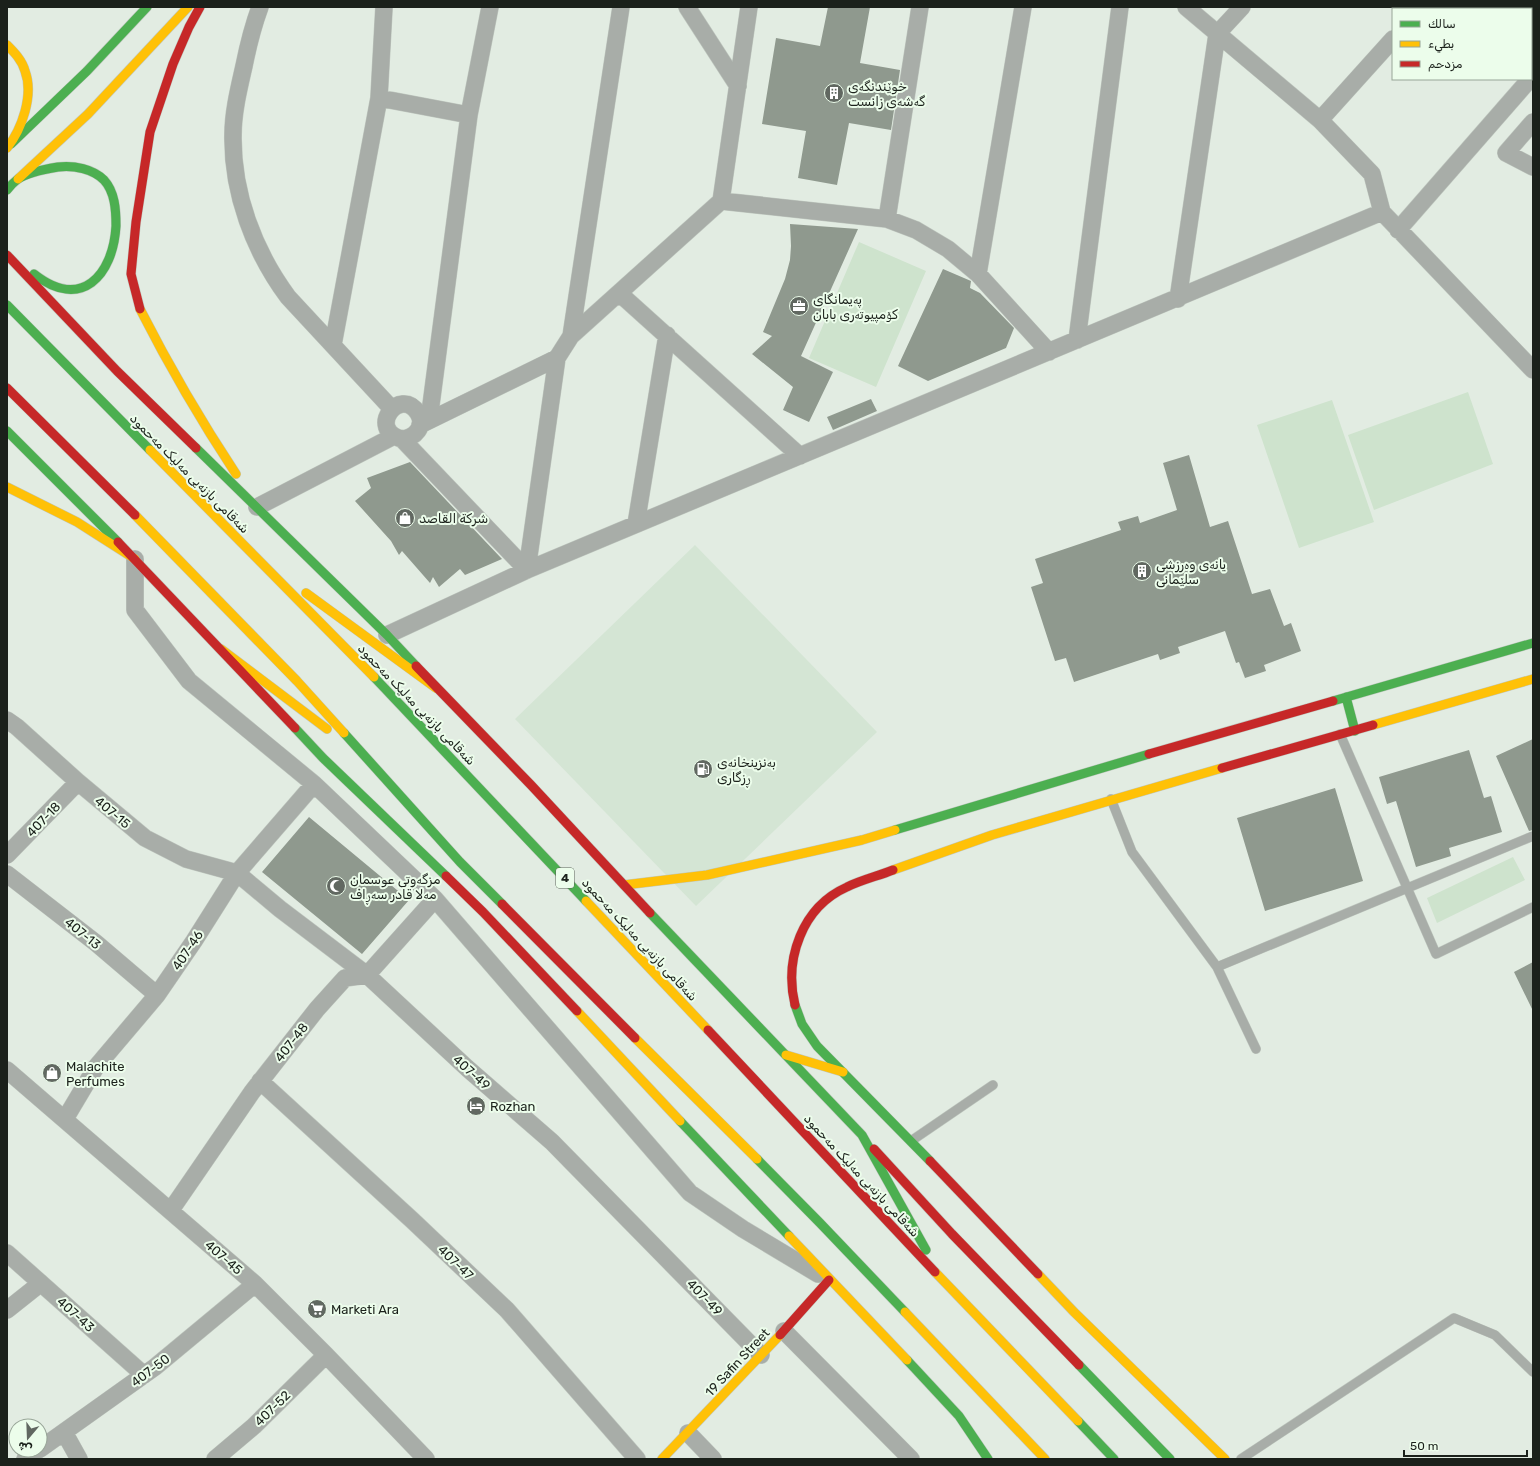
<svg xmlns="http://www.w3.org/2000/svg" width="1540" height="1466" viewBox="0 0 1540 1466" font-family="Rubik,'Noto Naskh Arabic',sans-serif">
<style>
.built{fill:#d4e5d4}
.green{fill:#cee3cd}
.building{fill:#8f998e}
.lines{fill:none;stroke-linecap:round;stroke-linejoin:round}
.lane-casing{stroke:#bfc7bf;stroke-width:10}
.street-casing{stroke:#bfc7bf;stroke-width:18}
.fast-casing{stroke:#bfc7bf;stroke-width:10}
.slow-casing{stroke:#bfc7bf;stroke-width:10}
.jam-casing{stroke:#bfc7bf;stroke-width:10}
.lane{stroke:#a8ada8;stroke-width:9}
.street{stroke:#a8ada8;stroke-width:17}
.fast{stroke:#4caf50;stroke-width:9}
.slow{stroke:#ffc107;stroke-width:9}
.jam{stroke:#c62828;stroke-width:9}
.labels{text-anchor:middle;stroke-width:4;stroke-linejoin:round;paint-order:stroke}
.shield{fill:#ecfdeb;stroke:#5a6359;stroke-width:1}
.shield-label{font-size:12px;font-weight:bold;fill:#1b211b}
.poi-label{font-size:13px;fill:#1b211b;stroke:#ecfdeb;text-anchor:start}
.street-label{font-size:13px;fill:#1b211b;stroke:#ecfdeb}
</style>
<rect width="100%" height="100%" fill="#e2ece2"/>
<path class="built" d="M695,545L877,732L696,906L515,719Z"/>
<path class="green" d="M859,242L926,271L876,387L809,358Z
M1468,392L1493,464L1374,510L1348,435Z
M1332,400L1374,522L1299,548L1257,425Z
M1513,857L1525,880L1437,923L1427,898Z"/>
<path class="building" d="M828,7H870L860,63L900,70L891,130L849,123L837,185L798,178L806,131L762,124L776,38L820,46Z
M790,224L858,229L801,356L833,372L809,422L783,410L793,387L752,354L772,336L763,332L785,279L790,260L791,246Z
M943,269L971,281L970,288L980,293L1014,328L1006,348L928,381L898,366Z
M871,399L877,411L833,430L827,417Z
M1189,455L1210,527L1228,521L1252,594L1270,589L1284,626L1291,623L1301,651L1264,665L1266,671L1245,678L1239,662L1236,663L1225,631L1178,647L1180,653L1160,660L1158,654L1074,682L1066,658L1055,661L1031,587L1043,583L1035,559L1121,530L1118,522L1138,516L1140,523L1177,510L1163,463Z
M410,462L502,559L465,575L460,569L439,587L433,577L430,583L402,551L399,555L391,541L355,501L371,488L367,478Z
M1533,739V830L1529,831L1496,756Z
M1469,750L1484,798L1491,796L1502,832L1449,848L1451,856L1416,867L1396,801L1387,804L1379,777Z
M1335,788L1363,881L1265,911L1237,818Z
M309,817L409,900L362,954L262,872Z
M1533,962V1011L1514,972Z"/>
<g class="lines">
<g class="lane-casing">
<path id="lane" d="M1340,734L1436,954L1533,907
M1111,799L1132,852L1217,967L1256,1049
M1217,967L1533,836
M911,1141L993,1085
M1241,1459L1454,1318L1495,1335L1533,1372"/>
</g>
<g class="street-casing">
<path id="street" d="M260,7C253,26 248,46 244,66C239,88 233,112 233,135C232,193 254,251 288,297L392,409
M687,7L738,86
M1186,7L1320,120L1372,174L1382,212L1533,370
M1527,7L1529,9
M1420,9L1421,7
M379,98L469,115
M1320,120L1393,39
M1533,122L1506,153L1533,167
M721,201L887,219L916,230L948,249L978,274L1049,352
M887,219L920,7
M1398,230L1530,79
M978,274L1023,7
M619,293L800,456
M1178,299L1217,34L1242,7
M571,336L621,7
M1077,340L1120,7
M333,345L379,98L384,7
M429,420L469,115L490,7
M420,425L557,358L571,336L721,201L749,7
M402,439C415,438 426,426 418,413C400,385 366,430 402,439L527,570
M257,507L394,436
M636,524L667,335
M135,559V610L189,681L314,784L435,899L690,1193L743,1229L818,1274
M527,570L557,358
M387,635L527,570L1382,212
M7,720L17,727L78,782L145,838L186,859L237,873L280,909L367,975L467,1068L552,1142L761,1355
M7,855L78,782
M7,874L96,943L157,995
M7,1070L255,1284L326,1355L426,1459
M260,1081L412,1220L507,1310L637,1459
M65,1119L96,1067L157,995L194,941L237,873L314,784
M171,1210L252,1092L317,1009L345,978L367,975L435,899
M7,1253L144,1375
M7,1310L41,1283
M784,1331L911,1459
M64,1432L79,1459
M688,1433L713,1459
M40,1449L155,1367L255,1284
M25,1459L38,1450
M215,1459L254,1426L326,1355"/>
</g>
<g class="fast-casing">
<path id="fast" d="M11,144L87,71L147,7
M7,190C10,186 14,182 18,179C28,172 46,169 58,167C74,165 93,169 104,180C115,192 116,210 116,226C113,276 81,311 34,274
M7,305L150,450
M7,431L118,542
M196,448L387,635L416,666
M374,677L586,901
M1346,697L1355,731
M1333,701L1533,643
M295,728L323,758L446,876
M344,733L460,862L502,904
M895,830L1149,754
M650,913L862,1135
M795,1005L802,1024L817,1046L930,1161
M680,1121L789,1236
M862,1135L926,1250
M757,1159L820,1223L905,1312
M907,1360L959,1416L988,1459
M1079,1365L1170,1459
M1078,1421L1114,1459"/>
</g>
<g class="slow-casing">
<path id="slow" d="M7,45C14,52 22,60 25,71C34,95 22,129 7,148
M18,179L88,114L188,7
M140,309C169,366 201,421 236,474
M150,450L374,677
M7,487L77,522L135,559
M135,515L297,681L344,733
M306,593L436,688
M221,649L327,729
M1373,725L1533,679
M893,870L992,835L1222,768
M624,885L707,875L862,840L895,830
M586,901L708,1030
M577,1011L680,1121
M635,1038L757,1159
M786,1055L843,1072
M789,1236L907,1360
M935,1272L1078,1421
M1038,1274L1074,1312L1225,1459
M905,1312L1045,1459
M662,1459L780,1335"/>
</g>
<g class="jam-casing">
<path id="jam" d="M7,255L117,371L196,448
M140,309L131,274L136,222L150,132L173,64L189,27L200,7
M7,388L135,515
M118,542L295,728
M416,666L531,785L650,913
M1149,754L1333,701
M1222,768L1373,725
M446,876L483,912L577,1011
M502,904L635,1038
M795,1005C784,959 802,907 847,887C861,880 878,876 893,870
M708,1030L935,1272
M874,1149L952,1234L1079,1365
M930,1161L1038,1274
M780,1335L829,1280"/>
</g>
<use href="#lane" class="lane"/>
<use href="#street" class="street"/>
<use href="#fast" class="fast"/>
<use href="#slow" class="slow"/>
<use href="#jam" class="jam"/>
</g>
<defs>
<g id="building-disc" transform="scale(1)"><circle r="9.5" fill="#616861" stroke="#ecfdeb"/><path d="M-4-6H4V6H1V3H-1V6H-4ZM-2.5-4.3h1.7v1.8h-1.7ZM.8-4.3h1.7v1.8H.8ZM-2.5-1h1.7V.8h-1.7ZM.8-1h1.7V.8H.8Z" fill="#fff"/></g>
<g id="office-disc" transform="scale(1)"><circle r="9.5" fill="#616861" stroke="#ecfdeb"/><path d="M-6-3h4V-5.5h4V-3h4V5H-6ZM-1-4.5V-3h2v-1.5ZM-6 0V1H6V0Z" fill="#fff"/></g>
<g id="shop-disc" transform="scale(1)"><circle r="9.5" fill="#616861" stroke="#ecfdeb"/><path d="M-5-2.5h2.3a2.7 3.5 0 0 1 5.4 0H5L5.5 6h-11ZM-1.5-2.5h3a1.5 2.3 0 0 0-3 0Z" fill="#fff"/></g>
<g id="fuel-disc" transform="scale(1)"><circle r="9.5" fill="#616861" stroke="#ecfdeb"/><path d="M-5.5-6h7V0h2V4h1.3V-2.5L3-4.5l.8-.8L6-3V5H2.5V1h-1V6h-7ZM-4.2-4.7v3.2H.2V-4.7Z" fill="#fff"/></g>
<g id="mosque-disc" transform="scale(1)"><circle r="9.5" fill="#616861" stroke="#ecfdeb"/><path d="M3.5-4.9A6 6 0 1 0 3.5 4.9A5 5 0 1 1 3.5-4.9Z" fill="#fff"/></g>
<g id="hotel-disc" transform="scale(1)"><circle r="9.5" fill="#616861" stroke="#ecfdeb"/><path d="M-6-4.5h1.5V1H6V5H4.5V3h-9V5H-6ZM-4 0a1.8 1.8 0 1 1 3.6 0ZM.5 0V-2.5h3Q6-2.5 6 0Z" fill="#fff"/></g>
<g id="supermarket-disc" transform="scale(1)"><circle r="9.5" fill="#616861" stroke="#ecfdeb"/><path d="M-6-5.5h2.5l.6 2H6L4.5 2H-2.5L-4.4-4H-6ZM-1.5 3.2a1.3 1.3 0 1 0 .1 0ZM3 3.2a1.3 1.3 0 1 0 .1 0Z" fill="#fff"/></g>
</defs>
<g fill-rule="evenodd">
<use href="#building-disc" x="834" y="93"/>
<use href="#office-disc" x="799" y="306"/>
<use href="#shop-disc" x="405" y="518"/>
<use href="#building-disc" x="1142" y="571"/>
<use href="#fuel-disc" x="703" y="769"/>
<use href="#mosque-disc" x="336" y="886"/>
<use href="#shop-disc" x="52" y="1073"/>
<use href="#hotel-disc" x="476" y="1106"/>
<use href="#supermarket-disc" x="317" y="1309"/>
</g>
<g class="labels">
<rect class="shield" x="556" y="868" width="18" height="20" rx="3"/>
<g class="shield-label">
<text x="565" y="882">4</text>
</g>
<g class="poi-label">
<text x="848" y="91">خوێندنگەی<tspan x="848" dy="15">گەشەی زانست</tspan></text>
<text x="813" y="304">پەیمانگای<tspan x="813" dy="15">کۆمپیوتەری بابان</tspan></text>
<text x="419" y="523">شركة القاصد</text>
<text x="1156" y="569">یانەی وەرزشی<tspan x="1156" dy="15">سلێمانی</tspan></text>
<text x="717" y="767">بەنزینخانەی<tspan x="717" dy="15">ڕزگاری</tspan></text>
<text x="350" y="884">مزگەوتی عوسمان<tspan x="350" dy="15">مەلا قادر سەڕاف</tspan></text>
<text x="66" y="1071">Malachite<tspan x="66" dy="15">Perfumes</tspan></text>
<text x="490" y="1111">Rozhan</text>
<text x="331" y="1314">Marketi Ara</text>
</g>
<g class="street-label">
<text transform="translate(190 473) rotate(45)" y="5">شەقامی بازنەیی مەلیک مەحمود</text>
<text transform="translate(417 704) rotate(46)" y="5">شەقامی بازنەیی مەلیک مەحمود</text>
<text transform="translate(113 812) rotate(40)" y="5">407-15</text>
<text transform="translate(43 819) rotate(-46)" y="5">407-18</text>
<text transform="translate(83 933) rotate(39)" y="5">407-13</text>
<text transform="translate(640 939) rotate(47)" y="5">شەقامی بازنەیی مەلیک مەحمود</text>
<text transform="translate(187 950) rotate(-56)" y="5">407-46</text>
<text transform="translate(291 1042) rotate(-52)" y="5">407-48</text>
<text transform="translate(472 1072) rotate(42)" y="5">407-49</text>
<text transform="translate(862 1175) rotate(47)" y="5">شەقامی بازنەیی مەلیک مەحمود</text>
<text transform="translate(224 1257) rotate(41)" y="5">407-45</text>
<text transform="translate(456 1262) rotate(44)" y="5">407-47</text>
<text transform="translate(705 1297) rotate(46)" y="5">407-49</text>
<text transform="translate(76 1314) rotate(42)" y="5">407-43</text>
<text transform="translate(737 1362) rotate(-47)" y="5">19 Safin Street</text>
<text transform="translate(150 1370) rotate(-37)" y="5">407-50</text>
<text transform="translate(272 1408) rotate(-44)" y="5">407-52</text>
</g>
</g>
<rect width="1540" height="1466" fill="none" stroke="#1b211b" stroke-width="16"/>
<rect x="1392" y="8" width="140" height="72" fill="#ecfdeb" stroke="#98a598"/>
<rect x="1400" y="21" width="20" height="6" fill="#4caf50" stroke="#98a598"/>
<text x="1428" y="28" font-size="12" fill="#1b211b">سالك</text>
<rect x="1400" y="41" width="20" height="6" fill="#ffc107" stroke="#98a598"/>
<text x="1428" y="48" font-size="12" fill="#1b211b">بطيء</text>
<rect x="1400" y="61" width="20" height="6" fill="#c62828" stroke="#98a598"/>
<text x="1428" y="68" font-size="12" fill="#1b211b">مزدحم</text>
<g transform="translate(28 1438) rotate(199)"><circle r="19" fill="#ecfdeb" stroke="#98a598"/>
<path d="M0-3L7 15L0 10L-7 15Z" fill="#616861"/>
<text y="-6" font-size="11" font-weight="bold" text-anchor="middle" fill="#1b211b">ش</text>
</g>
<path d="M1404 1450v6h123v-6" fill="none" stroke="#1b211b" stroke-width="2"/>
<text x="1410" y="1450" font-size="12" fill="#1b211b" stroke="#ecfdeb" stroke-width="3" paint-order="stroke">50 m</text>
</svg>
